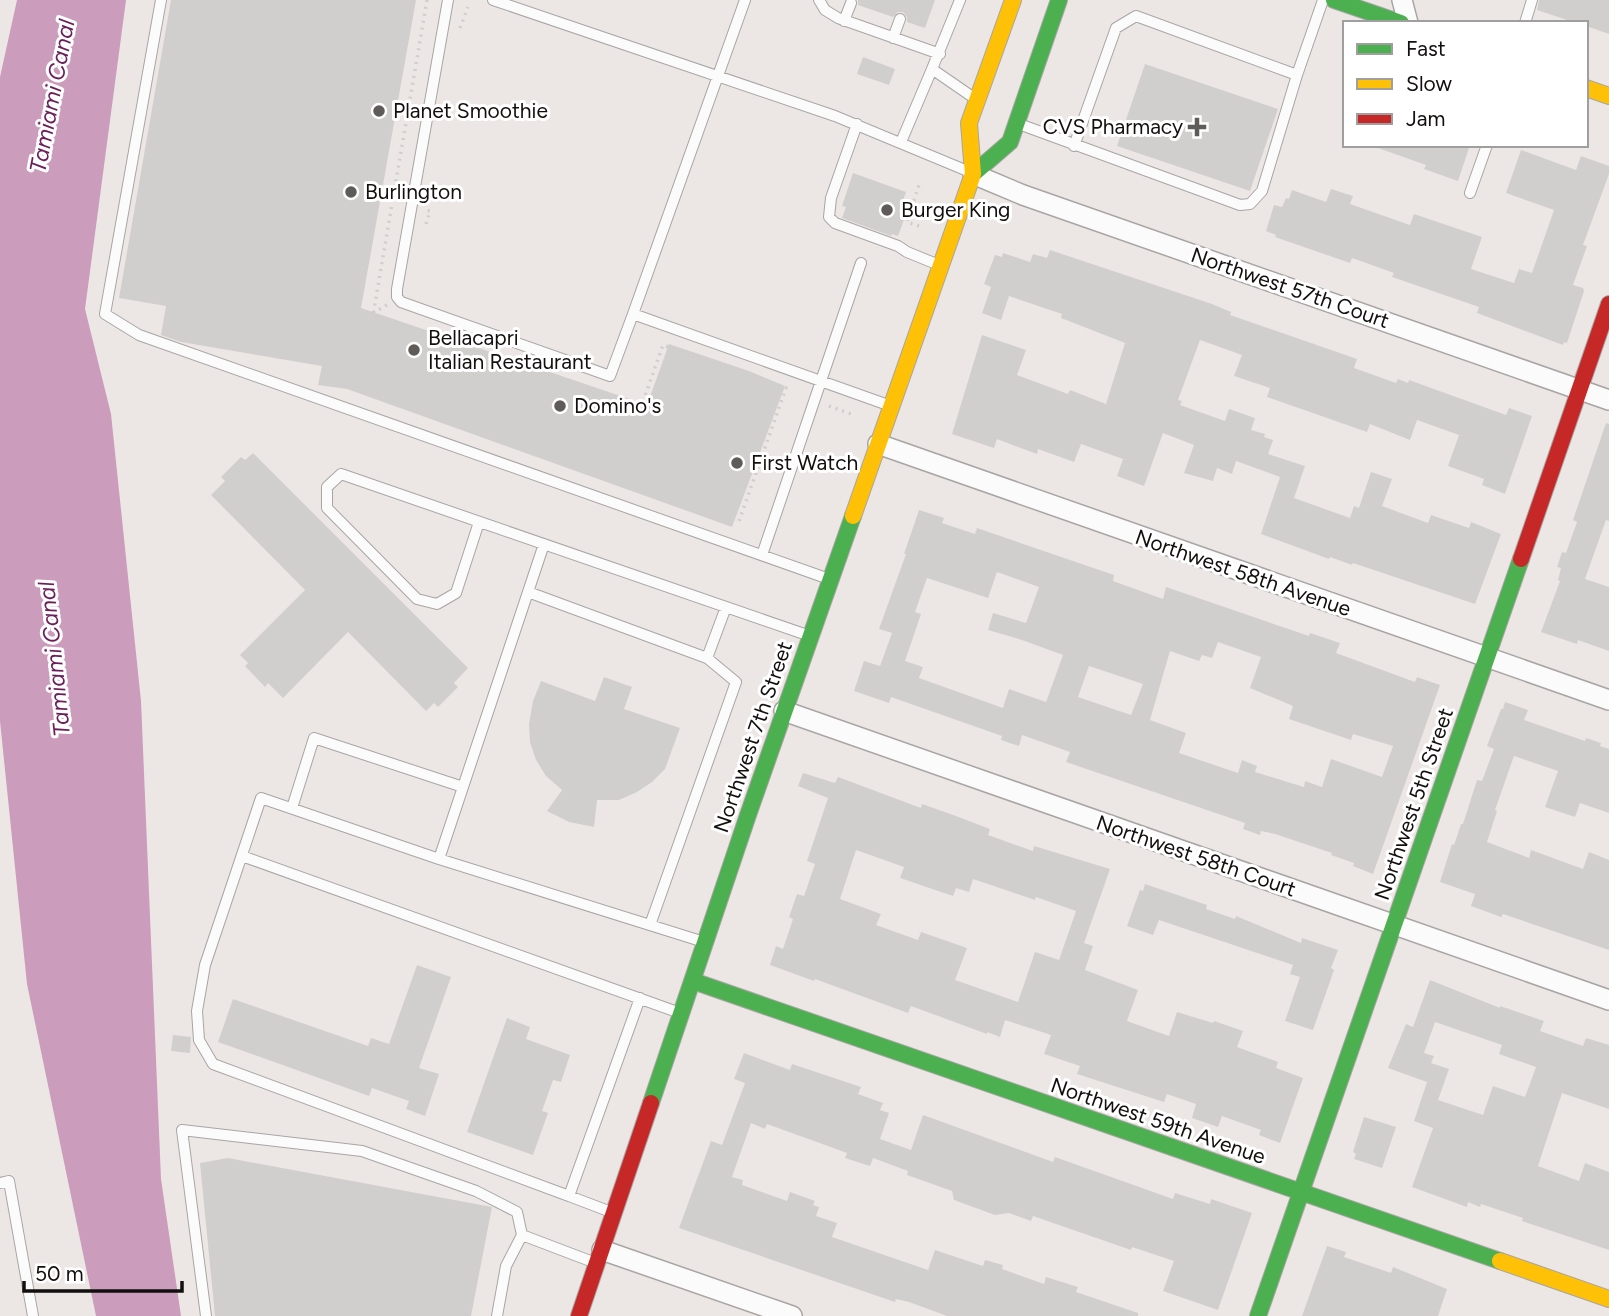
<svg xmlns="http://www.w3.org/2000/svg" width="1609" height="1316" viewBox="0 0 1609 1316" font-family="Figtree,sans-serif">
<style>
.water{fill:#cb9cbb}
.building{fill:#d1cfcd;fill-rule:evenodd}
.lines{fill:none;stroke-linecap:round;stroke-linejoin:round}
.lane-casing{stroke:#a8a5a4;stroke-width:12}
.street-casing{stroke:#a8a5a4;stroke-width:22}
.fast-casing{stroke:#a8a5a4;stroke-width:18}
.slow-casing{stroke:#a8a5a4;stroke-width:18}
.jam-casing{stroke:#a8a5a4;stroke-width:18}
.path{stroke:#cfcecd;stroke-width:3.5;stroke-dasharray:2 5;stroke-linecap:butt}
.lane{stroke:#fcfbfb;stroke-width:10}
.street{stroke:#fcfbfb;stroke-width:19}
.fast{stroke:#4caf50;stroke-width:16}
.slow{stroke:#ffc107;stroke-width:16}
.jam{stroke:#c62828;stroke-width:16}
.poi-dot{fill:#5e5b59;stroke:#fff;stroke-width:2.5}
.labels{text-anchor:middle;stroke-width:6;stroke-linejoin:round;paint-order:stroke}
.poi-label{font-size:21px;fill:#120f0e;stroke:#fff;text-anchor:start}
.street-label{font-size:21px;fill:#120f0e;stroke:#fff}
.water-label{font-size:23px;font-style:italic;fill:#6b1e59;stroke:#fff}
</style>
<rect width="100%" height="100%" fill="#ece7e5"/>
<path class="water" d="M17,0H126L85,309L111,414L141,701L161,1179L181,1316H96L27,984L0,721V77Z"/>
<path class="building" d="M171,0H416L361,308L647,405L669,344L749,371L785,386L732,527L347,389L318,385L322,366L181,342L161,335L166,306L119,298Z
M858,0H935L925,28L907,22V17L903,12H898L893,17L858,5Z
M1539,0H1609V34L1586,26V23H1576L1537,10Z
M863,57L895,69L889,85L857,74Z
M1145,64L1278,109L1250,191L1117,146Z
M1379,145H1470L1458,181L1424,169L1426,165L1378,148Z
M1521,150L1576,170L1581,156L1609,166V174L1583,245L1587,246L1573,285L1583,288L1584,291L1567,343L1564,342L1563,345L1477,313L1479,307L1392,277L1394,273L1352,258L1350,263L1275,237L1276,235L1266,231L1274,205L1282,207L1286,198L1289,199L1292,190L1326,202L1331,189L1353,196L1350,204L1410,225L1414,214L1482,237L1471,269L1514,283L1519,269L1532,273L1554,210L1506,193Z
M853,173L906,192L899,212L906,214L898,236L892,234L891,236L842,218L846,207L842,206Z
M1050,250L1212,304L1231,312L1230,315L1357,359L1354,368L1396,383L1398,379L1408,383L1409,380L1506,415L1509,408L1532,416L1505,494L1482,485L1484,479L1448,466L1459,435L1417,420L1410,440L1370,424L1367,432L1267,397L1270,388L1234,376L1242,355L1200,340L1178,400L1182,401L1180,405L1225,421L1229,409L1255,418L1251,430L1265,434L1264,437L1273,440L1268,454L1305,466L1294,498L1350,518L1354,506L1359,508L1371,472L1392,479L1382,506L1428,523L1431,515L1469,528L1471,522L1501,534L1475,604L1353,563L1352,565L1330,557L1329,559L1261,534L1280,477L1236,461L1232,474L1217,468L1213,481L1184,473L1194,445L1163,433L1144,486L1117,476L1123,459L1081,444L1074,462L1038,449L1037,454L997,439L994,448L952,434L982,335L1026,350L1017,375L1068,394L1070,390L1106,404L1125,343L1061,318L1062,314L1009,296L1001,320L982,313L991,287L984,284L995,255L1002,257L1003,253L1030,262L1033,254L1047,258Z
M1606,423L1609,424V521L1606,520L1585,579L1609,587V651L1578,640L1577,644L1541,632L1560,581L1558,580L1561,568L1557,567L1562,552L1566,553L1577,522L1573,520Z
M253,453L468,668L454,683L458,687L438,707L434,703L426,711L348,632L283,698L268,683L265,687L245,666L248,663L240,655L305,590L211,495L225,481L221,477L241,457L245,460Z
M919,510L944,518L942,523L975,534L977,528L1114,575L1113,581L1163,599L1166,587L1309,636L1310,633L1340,643L1336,653L1415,682L1417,677L1440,685L1373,874L1353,866L1354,863L1331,855L1332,853L1275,834L1261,831L1260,835L1243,829L1245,823L1066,762L1070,752L1022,735L1019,746L1001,740L1002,736L891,697L889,703L854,691L864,661L880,666L892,633L879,629L906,554H904ZM997,572L1039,587L1026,623L993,613L988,630L1022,640L1063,655L1046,702L1009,689L1003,708L919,678L923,667L905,661L921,614L915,612L927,578L988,598ZM1218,642L1261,657L1250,688L1293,706L1289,719L1351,740L1353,734L1393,746L1382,777L1331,759L1322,787L1305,781L1304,787L1255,772L1257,766L1242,760L1238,773L1179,753L1186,733L1150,720L1170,651L1199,661L1202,655L1212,658ZM1089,666L1143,684L1131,715L1078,697Z
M604,677L632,687L624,709L680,728L665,769L652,782L637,792L619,800H597L594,827L569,822L547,811L562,790L546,776L536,760L530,742L529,724L533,701L541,681L595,701Z
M1505,702L1528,710L1524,720L1585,741L1586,738L1601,743L1600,746L1609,749V813L1580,803L1575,817L1545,807L1558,771L1514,756L1495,810L1497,811L1487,842L1529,858L1531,850L1583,869L1589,852L1609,860V950L1503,914L1501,917L1471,906L1475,894L1440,882L1452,844L1454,845L1461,824H1463L1477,780L1482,781L1494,749L1487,746L1501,709H1503Z
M803,773L835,783L838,777L921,808L922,804L956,816L990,829L988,835L1033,851L1034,846L1110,869L1084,943L1093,946L1085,970L1138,990L1127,1021L1169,1036L1177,1012L1213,1023L1214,1021L1243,1031L1237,1047L1278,1062L1276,1068L1303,1078L1280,1143L1259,1135L1261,1130L1222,1116L1218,1127L1192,1118L1196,1104L1167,1094L1164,1102L1077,1074L1080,1066L1044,1054L1051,1035L1005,1020L1000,1037L987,1032V1034L911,1006L908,1013L815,979L814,981L770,965L776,946L783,949L793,919L789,917L797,894L804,896L815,864L807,861L828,798L798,786ZM856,850L904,867L900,878L953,896L956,888L969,892L973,879L1035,900L1036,897L1076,911L1059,960L1035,952L1018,1002L955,980L967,948L921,932L918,940L876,925L881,914L840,899Z
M1145,884L1207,905L1206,909L1235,919L1236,916L1301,943L1302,938L1338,950L1331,968L1334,970L1313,1030L1285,1021L1300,977L1290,974L1293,965L1159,920L1153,935L1127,926L1140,890L1143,891Z
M417,965L451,977L419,1068L439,1074L425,1116L406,1109L409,1101L372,1088L369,1096L218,1042L233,999L368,1046L371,1038L389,1044Z
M1430,980L1500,1008V1006L1544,1021L1540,1031L1583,1046L1586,1038L1609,1045V1109L1562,1093L1538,1166L1579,1181L1585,1163L1609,1172V1250L1522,1221L1523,1218L1481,1204L1480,1207L1468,1202L1467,1207L1412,1187L1433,1128L1414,1121L1427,1082L1388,1068L1406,1024L1413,1027ZM1435,1022L1502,1045L1499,1054L1536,1067L1525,1097L1493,1086L1483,1115L1438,1100L1449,1069L1431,1063L1434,1056L1424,1053Z
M507,1018L530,1027L526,1039L570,1055L561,1082L553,1080L542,1111L548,1113L533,1155L467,1132Z
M173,1035L191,1037L190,1053L171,1051Z
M744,1053L790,1070L792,1064L861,1087L858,1094L883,1103L880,1110L889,1113L880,1139L911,1150L923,1115L1053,1162L1055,1157L1173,1199L1175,1193L1210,1204L1211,1199L1252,1213L1218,1310L1163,1291L1174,1261L1132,1247L1131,1250L1033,1216L1031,1221L1009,1213L995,1215L954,1200L952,1191L907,1175L908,1171L873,1158L870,1166L845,1158L847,1153L767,1124L765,1129L751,1123L732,1177L743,1180L742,1185L787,1201L790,1192L815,1201L813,1205L819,1207L816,1216L837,1223L832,1237L928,1270L935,1250L983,1266L985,1260L1003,1265L1002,1269L1044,1284L1046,1277L1078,1287L1076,1292L1138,1313V1316H947L909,1302L896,1299L895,1302L679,1228L711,1141L722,1145L745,1083L734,1079Z
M1364,1117L1396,1127L1382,1168L1354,1159L1356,1154L1353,1152Z
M228,1158L492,1207L471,1316H215L200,1163Z
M1327,1246L1346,1252L1344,1257L1391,1273L1393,1267L1447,1289L1438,1316H1302Z"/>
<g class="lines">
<g class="lane-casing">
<path id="lane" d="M161,0L105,314L139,335L829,579
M448,0L397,289V297L401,302L610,376L633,314L888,405
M493,0L835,116L970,172
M819,0L825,10L838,18L940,54
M960,0L932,69L974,98
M844,21L851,3
M1525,23L1532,0
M893,38L900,19
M857,124L831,198L829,217L835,223L898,246L907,252L939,265
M1019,124L1240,205L1250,204L1262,191L1297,75
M901,142L932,69
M1074,146L1116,28L1136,16L1297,75L1323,0
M1470,193L1487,145
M633,314L745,0
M479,522L456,593L437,604L417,599L327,508V487L341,474L810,636
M762,555L861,263
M528,592L707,658L726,607
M292,808L314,738L463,787
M242,856L680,1013
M439,859L544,544
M650,925L736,682L707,658
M0,1183L9,1181L33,1316
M569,1196L213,1064L199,1040L197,1011L205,965L261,798L439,859L704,942
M611,1212L569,1196L640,998
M522,1235L593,1262
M206,1316L182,1130L362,1151L476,1191L517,1212L522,1235L506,1266L497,1316"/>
</g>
<g class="street-casing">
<path id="street" d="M1402,0L1408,23
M973,174L1023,195L1609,400
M878,444L1609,700
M784,711L1609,1000
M602,1250L792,1316"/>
</g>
<g class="fast-casing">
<path id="fast" d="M1334,0L1401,23
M973,174L1010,142L1059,0
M693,981L1500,1261
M651,1103L748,815L853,516
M1258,1316L1521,559"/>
</g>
<g class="slow-casing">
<path id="slow" d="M1586,88L1609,96
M853,516L973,174L969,123L1013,0
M1500,1261L1609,1299"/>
</g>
<g class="jam-casing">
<path id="jam" d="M1521,559L1609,304
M579,1316L651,1103"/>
</g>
<path class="path" d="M427,0L373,315L641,407L663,345L786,388L738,524
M460,28L468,7
M430,198L437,178
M426,224L430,211L426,210
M919,226L907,222L919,185
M373,313L387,305
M829,406L854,415"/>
<use href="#lane" class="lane"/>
<use href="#street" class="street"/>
<use href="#fast" class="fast"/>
<use href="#slow" class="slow"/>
<use href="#jam" class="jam"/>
</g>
<g class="poi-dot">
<circle cx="379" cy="111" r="7"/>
<path d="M1193.5 116.5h7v7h7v7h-7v7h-7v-7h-7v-7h7z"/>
<circle cx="351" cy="192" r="7"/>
<circle cx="887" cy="210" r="7"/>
<circle cx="414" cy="350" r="7"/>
<circle cx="560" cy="406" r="7"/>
<circle cx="737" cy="463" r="7"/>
</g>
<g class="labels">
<g class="poi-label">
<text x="393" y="118">Planet Smoothie</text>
<text x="1183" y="134" text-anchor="end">CVS Pharmacy</text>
<text x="365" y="199">Burlington</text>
<text x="901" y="217">Burger King</text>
<text x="428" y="345">Bellacapri<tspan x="428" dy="24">Italian Restaurant</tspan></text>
<text x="574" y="413">Domino's</text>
<text x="751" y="470">First Watch</text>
</g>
<g class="street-label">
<text transform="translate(1290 288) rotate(19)" y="7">Northwest 57th Court</text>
<text transform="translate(1243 573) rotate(19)" y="7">Northwest 58th Avenue</text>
<text transform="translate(753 737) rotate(-71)" y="7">Northwest 7th Street</text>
<text transform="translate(1414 804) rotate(-71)" y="7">Northwest 5th Street</text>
<text transform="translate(1196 856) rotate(19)" y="7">Northwest 58th Court</text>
<text transform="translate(1158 1121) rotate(19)" y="7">Northwest 59th Avenue</text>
</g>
<g class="water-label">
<text transform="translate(52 96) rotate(-79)" y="8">Tamiami Canal</text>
<text transform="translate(54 659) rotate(-96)" y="8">Tamiami Canal</text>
</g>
</g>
<rect x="1343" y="21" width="245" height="126" fill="#ffffff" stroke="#a09f9f" stroke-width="2"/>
<rect x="1357" y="44" width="35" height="10" fill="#4caf50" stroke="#a09f9f" stroke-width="2"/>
<text x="1406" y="56" font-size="21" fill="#120f0e">Fast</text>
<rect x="1357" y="79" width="35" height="10" fill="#ffc107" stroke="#a09f9f" stroke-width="2"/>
<text x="1406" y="91" font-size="21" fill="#120f0e">Slow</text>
<rect x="1357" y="114" width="35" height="10" fill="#c62828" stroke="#a09f9f" stroke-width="2"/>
<text x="1406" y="126" font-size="21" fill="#120f0e">Jam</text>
<path d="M24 1281v10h158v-10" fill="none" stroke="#120f0e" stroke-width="3.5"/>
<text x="35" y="1281" font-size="21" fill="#120f0e" stroke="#ffffff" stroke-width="5" paint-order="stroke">50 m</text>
</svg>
